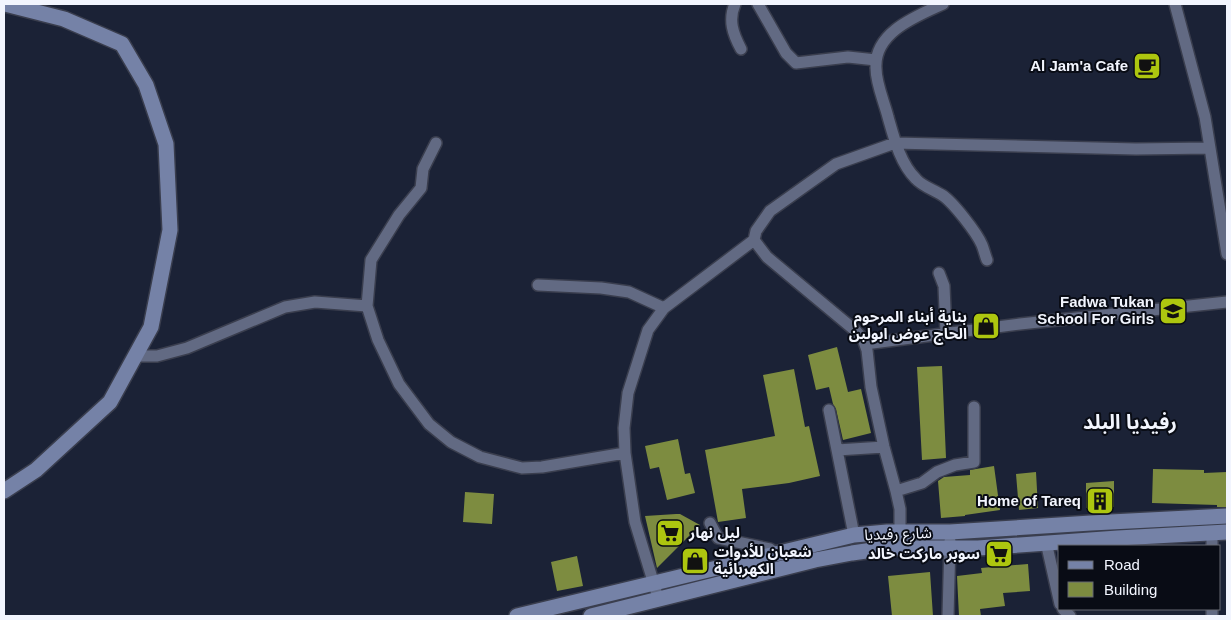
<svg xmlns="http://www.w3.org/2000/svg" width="1231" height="620" viewBox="0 0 1231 620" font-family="Arial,'Noto Sans Arabic',sans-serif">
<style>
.building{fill:#7d8c40}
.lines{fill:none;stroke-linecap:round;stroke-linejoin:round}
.street-casing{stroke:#3a3e4e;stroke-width:14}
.secondary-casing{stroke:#3a3e4e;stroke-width:18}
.street{stroke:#626a83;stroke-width:11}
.secondary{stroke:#7582a7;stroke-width:15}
.labels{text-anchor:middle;stroke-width:4;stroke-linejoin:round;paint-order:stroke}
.poi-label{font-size:15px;font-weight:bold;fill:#f2f5fe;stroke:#090c15;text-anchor:end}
.street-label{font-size:15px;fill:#f2f5fe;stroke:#090c15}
.district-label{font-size:20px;font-weight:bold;fill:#f2f5fe;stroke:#090c15}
</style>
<rect width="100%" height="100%" fill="#1b2236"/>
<path class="building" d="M837,347L848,392L861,389L871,433L843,440L836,409L833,404L829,387L816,390L808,355Z
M942,366L946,458L922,460L917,367Z
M794,369L805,427L809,426L820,476L789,483L742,489L746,518L718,522L705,450L775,436L763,375Z
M678,439L685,474L690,473L695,493L667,500L659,467L650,469L645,446Z
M994,466L1000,510L965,515V516L941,518L938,481L944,477L970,475V470Z
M1153,469L1204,470V473L1227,472V507H1217V505L1152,503Z
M1036,472L1038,508L1019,510L1016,474Z
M1114,481V507L1086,508V483Z
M465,492L494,494L492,524L463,522Z
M676,514H680L700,525L657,568L645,516Z
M577,556L583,586L557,591L551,562Z
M1028,564L1030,591L1003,593L1005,606L980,609L981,616H959L957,576L982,573L981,568Z
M930,572L933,616H892L888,576Z"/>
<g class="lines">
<g class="street-casing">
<path id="street" d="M735,4C728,20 733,34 741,49
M758,4L786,53L796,63L848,57L876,60
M943,4C917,16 874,32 876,68C876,84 884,101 888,117C894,138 900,163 916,179C922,186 934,190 942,195C953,202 977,233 982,245C984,250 985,255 987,260
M1175,4L1205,117L1227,254
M436,143L423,169L421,188L399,215L371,260L367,306L378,340L399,384L429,424L451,442L480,457L522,468L542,467L625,453
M939,273L944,286L946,333
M538,285L601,288L629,292L664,308
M865,344L1020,324L1227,302
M135,356H157L187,348L285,307L315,302L367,306
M829,410L837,450
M896,491L922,483L937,472L955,465L974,462V407
M710,523L718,538L770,549L775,553
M1212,533V546
M854,535L837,450L884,447
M900,539V509L896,491L884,447L871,387L867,350L863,339L857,332L767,257L754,240L756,231L770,211L836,164L895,143L1136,149L1209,148
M1046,542L1060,604
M656,591L635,522L625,453L624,428L628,393L648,330L664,308L754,240
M1063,609L1070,616
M948,616L950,541
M1212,616V609"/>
</g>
<g class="secondary-casing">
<path id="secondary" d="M4,491L36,470L110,402L151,327L170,230L166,144L146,85L122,44L64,19L5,4
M517,616L854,535L887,532H950L1091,523L1227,516
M591,616L815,560L852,553L887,548H978L1118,538L1227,532"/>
</g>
<use href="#street" class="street"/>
<use href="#secondary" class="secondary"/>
</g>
<defs>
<g id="cafe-square" transform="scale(1.4375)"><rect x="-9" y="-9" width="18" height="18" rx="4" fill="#adc60f" stroke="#090c15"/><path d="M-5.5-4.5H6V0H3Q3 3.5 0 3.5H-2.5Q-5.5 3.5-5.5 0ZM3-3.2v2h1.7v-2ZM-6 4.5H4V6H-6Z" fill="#111"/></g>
<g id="school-square" transform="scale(1.4375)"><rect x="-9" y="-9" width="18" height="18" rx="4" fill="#adc60f" stroke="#090c15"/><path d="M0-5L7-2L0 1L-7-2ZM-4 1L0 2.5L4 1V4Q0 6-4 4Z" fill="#111"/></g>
<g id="shop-square" transform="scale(1.4375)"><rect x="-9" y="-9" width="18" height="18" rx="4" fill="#adc60f" stroke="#090c15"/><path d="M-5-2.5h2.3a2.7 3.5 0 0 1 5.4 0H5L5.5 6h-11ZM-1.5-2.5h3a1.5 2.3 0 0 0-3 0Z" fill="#111"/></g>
<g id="building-square" transform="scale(1.4375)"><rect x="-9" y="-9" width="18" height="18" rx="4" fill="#adc60f" stroke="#090c15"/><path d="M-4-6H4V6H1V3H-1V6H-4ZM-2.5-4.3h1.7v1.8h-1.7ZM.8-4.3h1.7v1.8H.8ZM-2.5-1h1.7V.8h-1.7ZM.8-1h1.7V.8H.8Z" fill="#111"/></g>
<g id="supermarket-square" transform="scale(1.4375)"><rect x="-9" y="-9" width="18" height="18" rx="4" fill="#adc60f" stroke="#090c15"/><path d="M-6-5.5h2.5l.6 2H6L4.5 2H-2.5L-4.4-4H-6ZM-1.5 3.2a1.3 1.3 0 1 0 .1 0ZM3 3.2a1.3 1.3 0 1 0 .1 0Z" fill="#111"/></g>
</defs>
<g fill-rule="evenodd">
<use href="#cafe-square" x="1147" y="66"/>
<use href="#school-square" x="1173" y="311"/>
<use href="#shop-square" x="986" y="326"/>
<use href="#building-square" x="1100" y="501"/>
<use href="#supermarket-square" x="670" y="533"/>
<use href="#supermarket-square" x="999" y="554"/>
<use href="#shop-square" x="695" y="561"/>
</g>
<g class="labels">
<g class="poi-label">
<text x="1128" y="71">Al Jam'a Cafe</text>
<text x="1154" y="307">Fadwa Tukan<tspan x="1154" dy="17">School For Girls</tspan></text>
<text x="967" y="322">بناية أبناء المرحوم<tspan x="967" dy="17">الحاج عوض ابولبن</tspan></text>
<text x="1081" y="506">Home of Tareq</text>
<text x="689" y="538" text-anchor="start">ليل نهار</text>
<text x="714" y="557" text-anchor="start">شعبان للأدوات<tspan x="714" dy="17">الكهربائية</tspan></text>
<text x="980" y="559">سوبر مارکت خالد</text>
</g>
<g class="street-label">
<text transform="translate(898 534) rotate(-2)" y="5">شارع رفيديا</text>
</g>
<g class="district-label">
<text x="1130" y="429">رفيديا البلد</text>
</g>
</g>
<rect width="1231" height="620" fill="none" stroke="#f2f5fe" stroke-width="10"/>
<rect x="1058" y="545" width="162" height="65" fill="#090c15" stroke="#666972"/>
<rect x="1068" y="561" width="25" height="8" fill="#7582a7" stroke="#666972"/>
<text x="1104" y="570" font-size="15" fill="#f2f5fe">Road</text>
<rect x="1068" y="582" width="25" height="15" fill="#7d8c40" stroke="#666972"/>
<text x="1104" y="595" font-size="15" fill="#f2f5fe">Building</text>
</svg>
